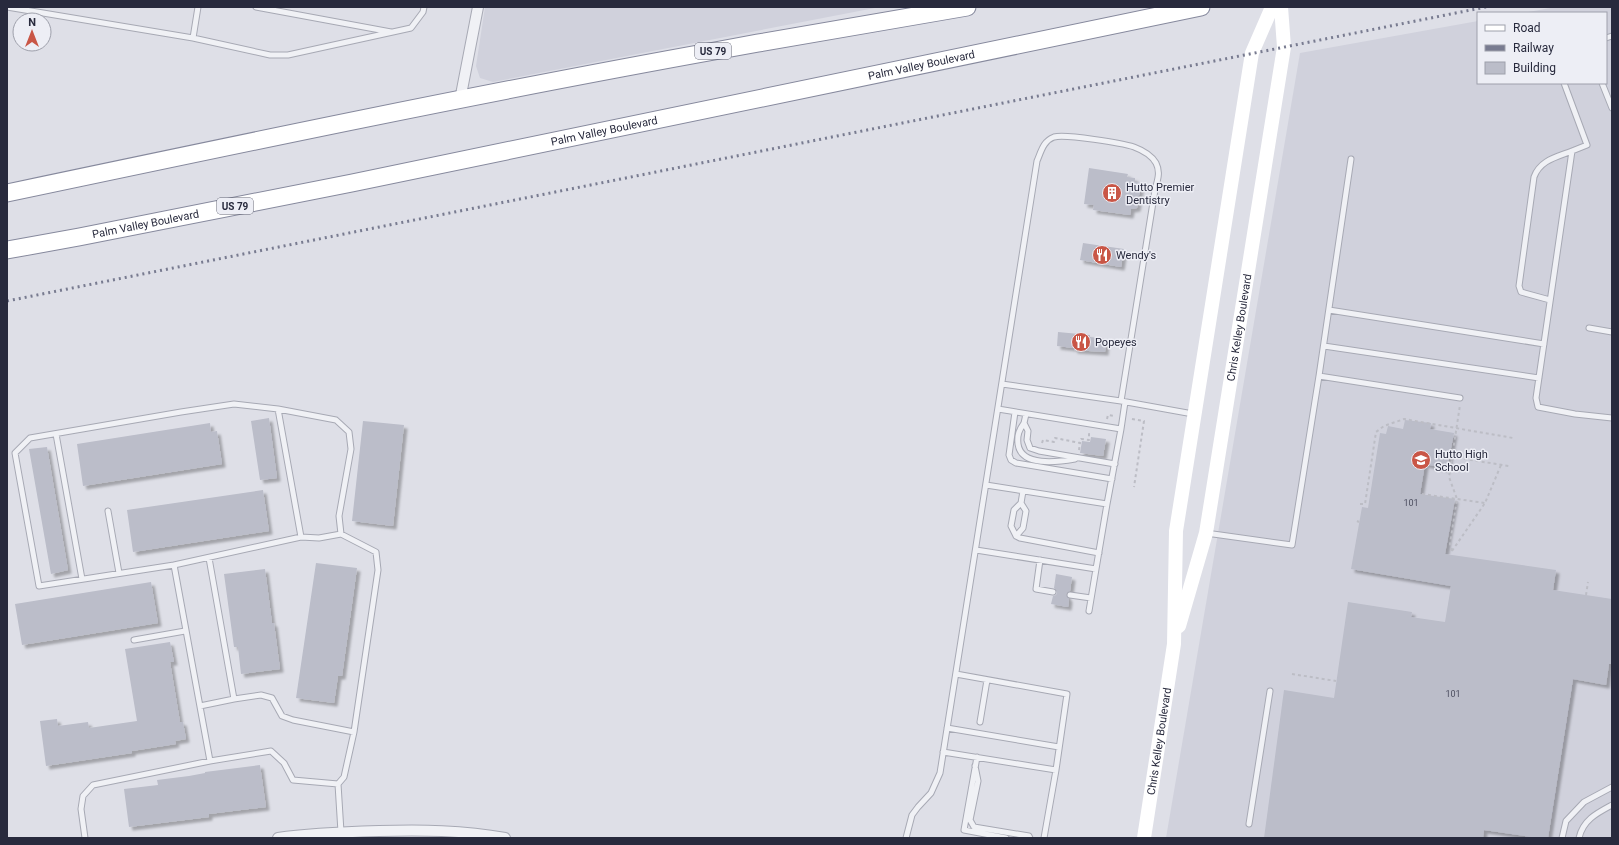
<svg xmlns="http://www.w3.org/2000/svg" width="1619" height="845" viewBox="0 0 1619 845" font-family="Roboto,sans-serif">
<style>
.built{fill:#d0d1dc}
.building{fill:#bbbdc9;filter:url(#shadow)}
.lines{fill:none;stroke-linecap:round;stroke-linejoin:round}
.service-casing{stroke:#a7a9b4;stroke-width:7}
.minor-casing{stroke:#a7a9b4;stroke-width:12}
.trunk-casing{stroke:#86899d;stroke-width:19}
.path{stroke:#bcbdc5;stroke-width:2;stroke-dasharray:3 3;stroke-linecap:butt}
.service{stroke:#f0f1f5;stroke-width:5}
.minor{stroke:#f0f1f5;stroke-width:10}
.secondary{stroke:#fff;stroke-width:14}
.trunk{stroke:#fff;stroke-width:17}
.rail{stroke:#787b90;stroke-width:3;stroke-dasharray:2 4;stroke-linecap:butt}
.labels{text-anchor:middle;stroke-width:3;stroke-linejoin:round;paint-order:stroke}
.number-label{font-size:9px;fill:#4d4f60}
.shield{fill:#edeef5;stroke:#636574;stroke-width:1}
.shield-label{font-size:10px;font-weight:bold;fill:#282a3d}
.street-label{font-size:11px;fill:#282a3d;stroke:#edeef5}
.poi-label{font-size:11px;fill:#282a3d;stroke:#edeef5;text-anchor:start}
</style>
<defs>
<filter id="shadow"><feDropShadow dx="3.5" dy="3.5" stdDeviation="1" flood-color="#0004"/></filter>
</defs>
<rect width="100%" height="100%" fill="#dedfe7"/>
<path class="built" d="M485,7H880L493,82L480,78L476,66Z
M1556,7H1612V838H1166L1300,53L1478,21V83H1606V13H1522Z"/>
<path class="building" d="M1089,168L1128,174L1127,177L1135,178V182L1141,183L1137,208L1131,209L1130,215L1093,210L1094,205L1084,204Z
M1083,243L1124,249L1121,267L1080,260Z
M1058,332L1090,335V337L1106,339L1105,352L1074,350V348L1057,346Z
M269,418L277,478L260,480L251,421Z
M1405,420L1431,423L1430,429L1454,433L1447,469L1425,464L1420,494L1455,499L1445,554L1556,570L1553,590L1612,599V664H1609L1606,685L1573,679L1548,838H1538L1484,830L1483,838H1264L1284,690L1334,698L1348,602L1412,612L1411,617L1445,622L1451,586L1351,569L1362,507L1368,508L1380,433L1386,434L1388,426L1403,429Z
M363,421L404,425L393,526L352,521Z
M210,423L211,432L217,431L222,464L83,486L77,444Z
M1091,437L1106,439L1103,456L1080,453L1082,441L1090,442Z
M47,447L68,570L51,574L29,449Z
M263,490L269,531L133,552L127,510Z
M316,563L357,568L342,676H338L334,703L296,698Z
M265,569L272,623H274L280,669L241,674L238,647H234L224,574Z
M1056,574L1072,577L1070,591L1066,594L1069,599L1068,607L1051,604L1053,596L1056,595L1057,592L1054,588Z
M151,582L158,623L22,645L15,604Z
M170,642L174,662H170L180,722H183L186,739L175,741L176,744L132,751V753L46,766L40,721L57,719L58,726L88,722L89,728L137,721L125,649Z
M260,765L266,807L209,814V817L129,827L124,789L158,785L157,780L189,776L205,773V772Z"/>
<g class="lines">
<g class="service-casing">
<path id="service" d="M7,7L193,38
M198,7L193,38L270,55H288L411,28L423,12L424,7
M256,7L391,32
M1606,38L1612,36
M1564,83L1587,145L1572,151L1536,398L1538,407L1575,414L1612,418
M1602,83L1612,108
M1550,300L1521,292L1519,286L1534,177C1540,160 1557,157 1572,151
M1329,310L1544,344
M1589,328L1612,332
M1324,346L1539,378
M1319,376L1351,159
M1002,384L1121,401L1193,414
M278,409L301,537L319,538L341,534
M998,409L1121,429L1125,402
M1015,412L1009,455L1011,460L1016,463L1112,479
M1026,414L1024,423L1028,431L1027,440L1030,448L1039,451L1115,464
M1024,423C1019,430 1017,435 1018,444C1021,467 1058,462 1075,459
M56,434L82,579
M986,485L1107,504L1121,429
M1023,491L1021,503L1014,510L1011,526L1016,536L1020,538L1099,553
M108,511L119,573
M1206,533L1292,545L1319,376L1460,398
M1016,536L1023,528L1026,511L1021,503
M976,550L1096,569L1089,611
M1040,560L1036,589L1053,592
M174,565L39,586L15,453L30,438L181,412L234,404L278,409L336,420L349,432L351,449L339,516L341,534L376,552L378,570L354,732L344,777L338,784
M1096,569L1107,504
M1070,595L1091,598
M134,640L185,631
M956,674L1067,694L1056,770
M234,699L261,695L272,698L282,716L293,720L354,732
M200,706L234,699L209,558
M980,722L987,680
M947,728L1059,747
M943,752L1056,770L1044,838
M977,757L964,830L1006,838
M210,761L174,565L301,537
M975,766L978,781L970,820L974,827L1029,836L1030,838
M1249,824L1270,691
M85,838L81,809L83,796L93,785L210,761L271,751L284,763L293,780L338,784L341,832
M906,838L912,815L918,807L931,793L940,773L1037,161C1041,152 1043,141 1054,137C1066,134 1122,143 1134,147C1142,150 1152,156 1156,163C1161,173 1157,181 1155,190L1121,401
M1562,838L1566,821L1584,802L1612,787
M1579,838C1583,820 1597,813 1612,805"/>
</g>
<g class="minor-casing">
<path id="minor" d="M460,100L478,7
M278,838C311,833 345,832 379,831C421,830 463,830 505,838"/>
</g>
<g class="trunk-casing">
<g id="trunk">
<path d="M7,193C244,143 481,93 720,50C802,35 884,21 967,7"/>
<path id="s3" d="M7,250L79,237L352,183L1201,7"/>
</g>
</g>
<path class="path" d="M1107,419L1108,415L1115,416
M1132,419L1144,421L1134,487
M1042,443L1043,440L1054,442L1055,438L1080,443L1081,439L1089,440V434H1091
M1079,450L1080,443
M1452,457L1509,466
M1422,494L1485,503
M1360,504H1365L1376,432L1384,426L1404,419L1513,438
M1357,521L1359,522
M1452,551L1450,544L1457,499L1449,477L1460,405
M1452,551L1485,503L1501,465
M1586,595L1588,582
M1292,674L1336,681"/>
<use href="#service" class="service"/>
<use href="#minor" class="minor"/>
<g class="secondary">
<path id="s1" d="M1179,626L1206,533L1284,47L1281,7"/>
<path id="s2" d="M1144,838L1174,644L1176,531L1252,53L1272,7"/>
</g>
<use href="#trunk" class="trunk"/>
<path class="rail" d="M7,301L1486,7"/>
</g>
<defs>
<g id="building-disc" transform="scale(1)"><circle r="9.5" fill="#c95646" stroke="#edeef5"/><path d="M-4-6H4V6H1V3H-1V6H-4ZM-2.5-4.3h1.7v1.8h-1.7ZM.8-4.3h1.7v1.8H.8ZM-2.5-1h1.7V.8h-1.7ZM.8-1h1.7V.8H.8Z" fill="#fff"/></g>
<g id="restaurant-disc" transform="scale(1)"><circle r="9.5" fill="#c95646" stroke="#edeef5"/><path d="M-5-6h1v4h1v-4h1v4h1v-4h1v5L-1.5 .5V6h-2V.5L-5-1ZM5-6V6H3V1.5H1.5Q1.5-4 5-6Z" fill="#fff"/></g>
<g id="school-disc" transform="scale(1)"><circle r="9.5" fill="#c95646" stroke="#edeef5"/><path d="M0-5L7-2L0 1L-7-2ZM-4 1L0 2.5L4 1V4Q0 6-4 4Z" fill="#fff"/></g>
</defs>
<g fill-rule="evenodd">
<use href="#building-disc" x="1112" y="193"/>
<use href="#restaurant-disc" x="1102" y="255"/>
<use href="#restaurant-disc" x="1081" y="342"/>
<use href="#school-disc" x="1421" y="460"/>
</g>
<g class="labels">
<g class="number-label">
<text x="1411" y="506">101</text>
<text x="1453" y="697">101</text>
</g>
<g class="shield">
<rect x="695" y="43" width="36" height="16" rx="3"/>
<rect x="217" y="198" width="36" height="16" rx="3"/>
</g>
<g class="shield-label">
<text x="713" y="55">US 79</text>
<text x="235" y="210">US 79</text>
</g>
<g class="street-label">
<text dy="4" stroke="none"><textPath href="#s3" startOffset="933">Palm Valley Boulevard</textPath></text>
<text dy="4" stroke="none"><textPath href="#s3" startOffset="609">Palm Valley Boulevard</textPath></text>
<text dy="4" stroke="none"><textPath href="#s3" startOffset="141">Palm Valley Boulevard</textPath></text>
<text dy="4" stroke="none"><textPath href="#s1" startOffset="305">Chris Kelley Boulevard</textPath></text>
<text dy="4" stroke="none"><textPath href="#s2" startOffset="98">Chris Kelley Boulevard</textPath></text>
</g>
<g class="poi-label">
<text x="1126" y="191">Hutto Premier<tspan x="1126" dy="13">Dentistry</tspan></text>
<text x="1116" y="259">Wendy's</text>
<text x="1095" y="346">Popeyes</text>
<text x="1435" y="458">Hutto High<tspan x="1435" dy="13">School</tspan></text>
</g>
</g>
<rect width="1619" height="845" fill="none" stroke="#282a3d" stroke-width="16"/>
<rect x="1477" y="12" width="130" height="72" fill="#edeef5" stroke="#9ea0ab"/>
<rect x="1485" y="25" width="20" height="6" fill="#ffffff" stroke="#9ea0ab"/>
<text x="1513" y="32" font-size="12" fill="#282a3d">Road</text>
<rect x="1485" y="45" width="20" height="6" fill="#787b90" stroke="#9ea0ab"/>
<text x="1513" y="52" font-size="12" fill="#282a3d">Railway</text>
<rect x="1485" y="62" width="20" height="12" fill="#bbbdc9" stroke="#9ea0ab"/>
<text x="1513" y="72" font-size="12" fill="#282a3d">Building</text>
<g transform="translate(32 32)"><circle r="19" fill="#edeef5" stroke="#9ea0ab"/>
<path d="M0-3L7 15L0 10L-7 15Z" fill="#c95646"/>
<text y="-6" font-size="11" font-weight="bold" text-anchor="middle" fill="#282a3d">N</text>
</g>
</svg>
